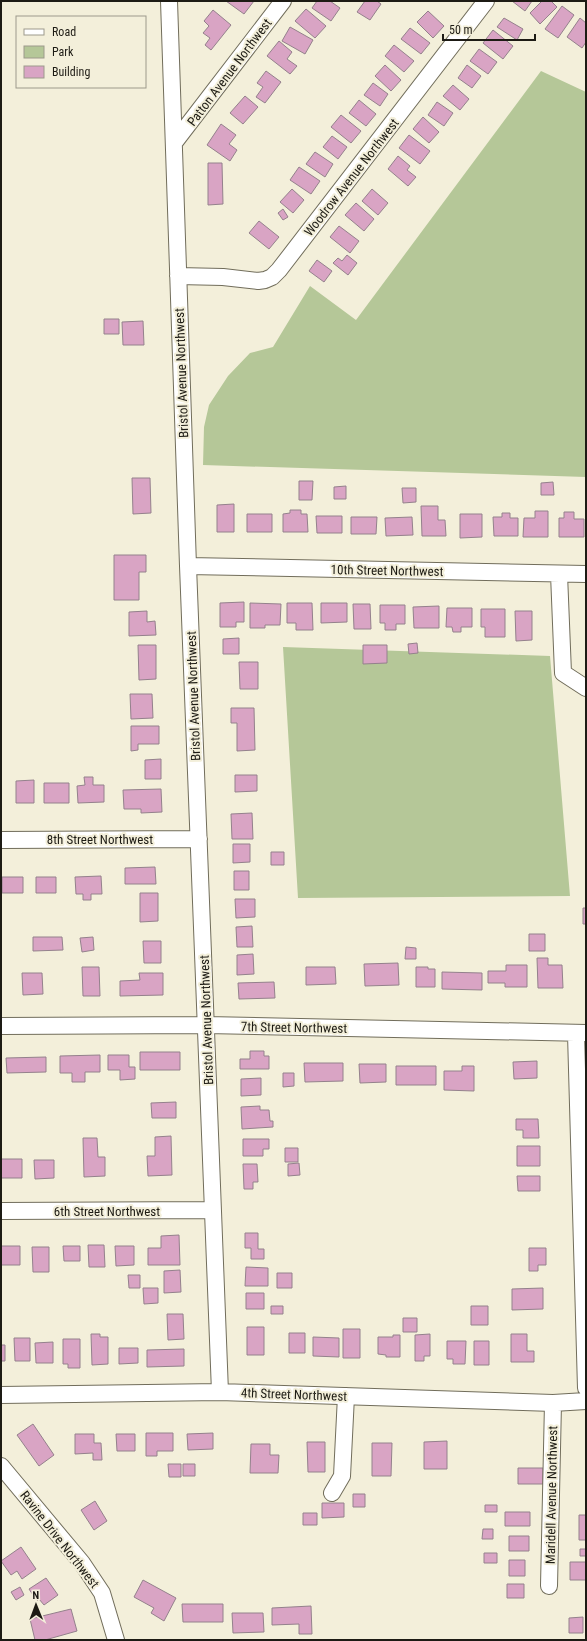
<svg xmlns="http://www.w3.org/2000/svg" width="587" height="1641" viewBox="0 0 587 1641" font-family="'Roboto Condensed',sans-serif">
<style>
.green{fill:#b5c798}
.building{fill:#d9a4c4;stroke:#94818c}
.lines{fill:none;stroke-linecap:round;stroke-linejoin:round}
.minor-casing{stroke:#716d5b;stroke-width:18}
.minor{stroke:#fff;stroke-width:16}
.labels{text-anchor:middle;stroke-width:4;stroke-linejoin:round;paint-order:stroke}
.street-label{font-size:13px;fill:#1d1b14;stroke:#f3efda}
</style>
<rect width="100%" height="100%" fill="#f3efda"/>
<path class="green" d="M541,71L586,92V477L203,465L204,427L209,405L228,376L250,353L273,347L310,286L356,320Z
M283,647L550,656L570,896L298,898Z"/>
<path class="building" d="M226,1H254L244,14Z
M317,1H330L340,8L331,21L312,8Z
M365,1H377L381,4L370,20L357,12Z
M512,1H532L525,11Z
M542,1H551L557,7L540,24L530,13Z
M562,6L574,15L558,38L545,29Z
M306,9L326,26L315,38L295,21Z
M213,10L231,25L211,50L205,45L210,38L203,33L209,26L204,21Z
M428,11L444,26L433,38L417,22Z
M504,18L523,29L517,40L497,27Z
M580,18L586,23V42L582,48L567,37Z
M290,27L313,40L305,54L282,41Z
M410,28L430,43L421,54L401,39Z
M493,30L513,46L503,59L483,43Z
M279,41L292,52L287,59L297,66L290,74L267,56Z
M394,45L414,61L404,72L385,56Z
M479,49L497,62L488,74L470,61Z
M385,65L401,80L391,91L375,76Z
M467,65L481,76L472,88L458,78Z
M266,71L281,82L265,103L256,97L263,87L257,83Z
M373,83L388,94L380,106L364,95Z
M453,85L469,99L460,110L443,96Z
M245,96L258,107L243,124L230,113Z
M359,100L376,114L366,126L349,113Z
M437,102L453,113L444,126L428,115Z
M341,115L361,131L351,143L331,127Z
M423,117L439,132L429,143L413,129Z
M221,124L236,135L229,144L237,150L230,161L207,145Z
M409,135L430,151L420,164L399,148Z
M332,136L347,147L338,159L323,147Z
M315,152L333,164L325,177L306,164Z
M398,156L410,166L407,170L416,177L408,186L388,169Z
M208,163H222L223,204L208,205Z
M299,167L320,181L311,194L290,180Z
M292,189L304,200L293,213L280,202Z
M372,189L388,203L378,215L362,201Z
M356,203L374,219L364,231L345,215Z
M283,209L288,217L283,220L278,213Z
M259,221L279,237L269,249L249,233Z
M339,226L359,241L350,253L330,237Z
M347,255L357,263L348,275L333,263L338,258L342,261Z
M317,260L332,271L324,282L309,271Z
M104,319H119V334H104Z
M143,321L144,345H123L122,322Z
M132,478H150L151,513L133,514Z
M299,481H313L312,500H299Z
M553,482L554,495H541V483Z
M346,486V499H334V487Z
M402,488H416V502L403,503Z
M234,504V532H217V505Z
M421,506H438V520H445L446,536H422Z
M290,510H301V514H307L308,532H283V514L290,513Z
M535,511H548V537H523L524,518H535Z
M564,512H574V519H584V537H559V518H564Z
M502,513H510V518H518V536H494L493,517H502Z
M247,514H272V532H247Z
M460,514H482V537L460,538Z
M316,516H342V533H317Z
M351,517H377L376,534H351Z
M412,517L413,535L386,536L385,518Z
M114,555H146V572H139V600H114Z
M244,602V622H236V627H220V603Z
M250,603L281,604L280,625H265V628H250Z
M287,603H312L313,630H296V623H287Z
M321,603H347V622L321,623Z
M353,604H370L371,629H354Z
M380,605H405V624H396V630H385V623H380Z
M439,606V628H414L413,607Z
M447,608H472V627H461V632H453L452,627H446Z
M481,609H505V637H485V627H481Z
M147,611V622L155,621L156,635L129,636V612Z
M515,611H532V640L516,641Z
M239,638V654H223V639Z
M417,643L418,653L409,654L408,644Z
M138,645H156V679L139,680Z
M363,645H387V663L363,664Z
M239,662H258V689H240Z
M130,694H152L153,718L131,719Z
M231,708H254L255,750L237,751V723H231Z
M131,726H159V744H138V750L131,751Z
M161,759V779H145V760Z
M235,775H257V791L235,792Z
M84,777H93V785H104V802L78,803L77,786L85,785Z
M34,780V803H16V781Z
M44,783H69V803H44Z
M161,789L162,812L141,813V809H124L123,790Z
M252,813L253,839H232L231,814Z
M233,844H250V862L233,863Z
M271,852H284V865H271Z
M155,867L156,884H125V868Z
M234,871H249V890H234Z
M101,876L102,894H91V900H83V894H76L75,877Z
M2,877H23V893H2Z
M36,877H56V893H36Z
M140,893H158V921L140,922Z
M235,899H255V917L236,918Z
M583,908H586V924H583Z
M252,926L253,947H237L236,927Z
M529,934H545V951H529Z
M33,937H62L63,950L33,951Z
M93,937L94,950L82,952L80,938Z
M143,941H161V963H144Z
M406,947L416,948V959H405Z
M253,954L254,974L237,975V955Z
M537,958H548V965H562L563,988H538Z
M398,963L399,985L365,986L364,964Z
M506,965H527V987H505V983H488V971H506Z
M82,967H99L100,996H83Z
M306,967H335L336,984L306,985Z
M416,967H428V969H435V987H416Z
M442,972L482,973V990L442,989Z
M22,973H42L43,994L23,995Z
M139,973H163V995L120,996V981L140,980Z
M274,982L275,998L239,999L238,983Z
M250,1051H264V1056H269V1069H240V1059H250Z
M140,1052H180V1070H140Z
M100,1055V1072H85V1082H72V1073H60V1056Z
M108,1055H129V1067H135V1079L120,1080V1070H108Z
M46,1057V1072L7,1073L6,1058Z
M537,1061V1078L514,1079L513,1062Z
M304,1063H343V1081L305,1082Z
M359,1064H386V1082L360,1083Z
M396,1066H436V1085H396Z
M462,1066H474V1091L444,1090V1071H462Z
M283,1073H294V1086L283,1087Z
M261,1078V1095L241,1096V1079Z
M176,1102V1118H152L151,1103Z
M260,1106V1110H269L270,1121H273V1127L242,1129L241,1107Z
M516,1119H538L539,1138H523V1130H516Z
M171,1136L172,1175L148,1176L147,1156H155V1137Z
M83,1138H97L98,1157H105V1176L84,1177Z
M243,1139H269V1149H263V1156H243Z
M517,1146H540V1166H517Z
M285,1148H298V1162H285Z
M1,1159H22V1178H1Z
M34,1160H54V1178L35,1179Z
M299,1163L300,1175L288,1176V1164Z
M243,1164H257L258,1182H253V1189H244Z
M517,1176H540V1191H518Z
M245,1233H258V1249H264V1259H251V1248H245Z
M179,1235L180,1265H148V1248H161V1236Z
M88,1245H104L105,1267H89Z
M1,1246H20V1265H1Z
M63,1246H80V1261H64Z
M115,1246H134V1265L116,1266Z
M32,1247H49V1272H33Z
M529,1248H546V1265H538V1271H529Z
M246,1267L268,1268V1286H245Z
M180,1270L181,1292L164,1293V1271Z
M277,1273H292V1288H277Z
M128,1275H140V1288H129Z
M143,1288H158V1303L144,1304Z
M543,1288V1309L512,1310V1289Z
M246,1293H264V1309H246Z
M271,1306H283V1314H271Z
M471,1306H488V1325H471Z
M167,1314H183L184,1339L168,1340Z
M403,1318H417V1332H403Z
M247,1327H264V1355H247Z
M343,1329H360V1358H343Z
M289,1333H305V1353H289Z
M91,1334H100V1337H108V1364L92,1365Z
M430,1334V1356H424V1361H415V1335Z
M511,1334H527V1351H534V1362H511Z
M393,1335H400V1357H386V1355L378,1354V1337H393Z
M313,1337L339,1338V1357L313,1356Z
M14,1338H30V1361H15Z
M63,1339H80V1368H68V1364H63Z
M447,1341H466L465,1364H453V1359H447Z
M474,1341H489V1365H474Z
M53,1342V1363H36L35,1343Z
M1,1345H5V1361H1Z
M119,1348H138V1363L119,1364Z
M184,1349V1366L147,1367V1350Z
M33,1424L54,1455L39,1466L17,1435Z
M146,1433H173V1451H157V1456H146Z
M213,1433V1449L188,1450L187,1434Z
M75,1434H94V1443H101L102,1460H93V1453L75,1454Z
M116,1434H135V1451H117Z
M447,1441V1469H424V1442Z
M307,1442H325V1472H308Z
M372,1443H392L391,1476H372Z
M251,1444H270V1455H279L278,1473H250Z
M168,1464H181V1477H169Z
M183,1464H195V1476H183Z
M518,1468H543V1484H518Z
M353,1494H365V1507H353Z
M95,1501L107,1521L94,1530L81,1510Z
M322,1503H344V1517L322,1518Z
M485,1505H497V1512H485Z
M505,1512H530V1526H505Z
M303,1513H317V1525H303Z
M579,1515H586V1540H579Z
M483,1529H493V1539H482Z
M509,1536H529V1551H509Z
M21,1547L36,1569L22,1579L17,1571L11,1575L1,1561Z
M580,1549H586V1556H580Z
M484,1553H497V1563H484Z
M509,1560H525V1576H509Z
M570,1562H586V1580H570Z
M46,1578L58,1595L44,1605L39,1599L37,1601L29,1589Z
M143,1580L176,1598L164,1621L151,1613L154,1608L134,1597Z
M507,1584H524V1598H507Z
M20,1587L24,1595L16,1600L11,1592Z
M182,1604H223V1622H183Z
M311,1606L312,1634H299V1624L272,1625V1608Z
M71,1609L77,1631L45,1640H35L30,1619Z
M232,1613H263L264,1632L233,1633Z
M583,1617V1633H569V1618Z"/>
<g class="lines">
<g class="minor-casing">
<path id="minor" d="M169,1L188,566L220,1392
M174,143L283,1
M178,276L223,277L258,281L265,280L272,277L279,270L486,1
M188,566L586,574
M559,574L563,673L586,688
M1,840L199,839
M1,1026L206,1025L586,1033
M576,1034L586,1388
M1,1211L213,1210
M1,1395L220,1392L553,1403L586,1401
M1,1466L82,1563L102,1593L116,1640
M332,1493L342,1476L346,1396
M549,1586L553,1403"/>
</g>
<use href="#minor" class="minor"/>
</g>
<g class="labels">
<g class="street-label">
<text transform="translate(229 72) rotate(-53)" y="5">Patton Avenue Northwest</text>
<text transform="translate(351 177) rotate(-52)" y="5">Woodrow Avenue Northwest</text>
<text transform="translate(181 373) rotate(-92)" y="5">Bristol Avenue Northwest</text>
<text transform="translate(387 570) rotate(1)" y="5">10th Street Northwest</text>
<text transform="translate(193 696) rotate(-92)" y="5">Bristol Avenue Northwest</text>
<text x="100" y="844">8th Street Northwest</text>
<text transform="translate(206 1020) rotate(-92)" y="5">Bristol Avenue Northwest</text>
<text transform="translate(294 1027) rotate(1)" y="5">7th Street Northwest</text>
<text x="107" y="1216">6th Street Northwest</text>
<text transform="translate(294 1394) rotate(2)" y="5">4th Street Northwest</text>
<text transform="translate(551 1495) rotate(-89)" y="5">Maridell Avenue Northwest</text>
<text transform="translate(60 1539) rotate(52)" y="5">Ravine Drive Northwest</text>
</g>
</g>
<rect width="587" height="1641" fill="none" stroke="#1d1b14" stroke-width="4"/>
<rect x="16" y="16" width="130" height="72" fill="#f3efda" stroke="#9d9a8b"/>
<rect x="24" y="29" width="20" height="6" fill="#ffffff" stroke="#9d9a8b"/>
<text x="52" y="36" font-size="12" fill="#1d1b14">Road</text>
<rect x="24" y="46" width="20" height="12" fill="#b5c798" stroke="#9d9a8b"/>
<text x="52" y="56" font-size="12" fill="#1d1b14">Park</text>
<rect x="24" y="66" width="20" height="12" fill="#d9a4c4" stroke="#9d9a8b"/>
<text x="52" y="76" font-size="12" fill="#1d1b14">Building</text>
<g transform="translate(36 1605) rotate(359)" stroke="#f3efda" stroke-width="3" paint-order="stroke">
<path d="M0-3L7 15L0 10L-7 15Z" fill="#1d1b14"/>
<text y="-6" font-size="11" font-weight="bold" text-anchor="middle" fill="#1d1b14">N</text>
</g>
<path d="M443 34v6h92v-6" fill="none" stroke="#1d1b14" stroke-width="2"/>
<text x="449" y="34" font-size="12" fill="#1d1b14" stroke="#f3efda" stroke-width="3" paint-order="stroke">50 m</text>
</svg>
